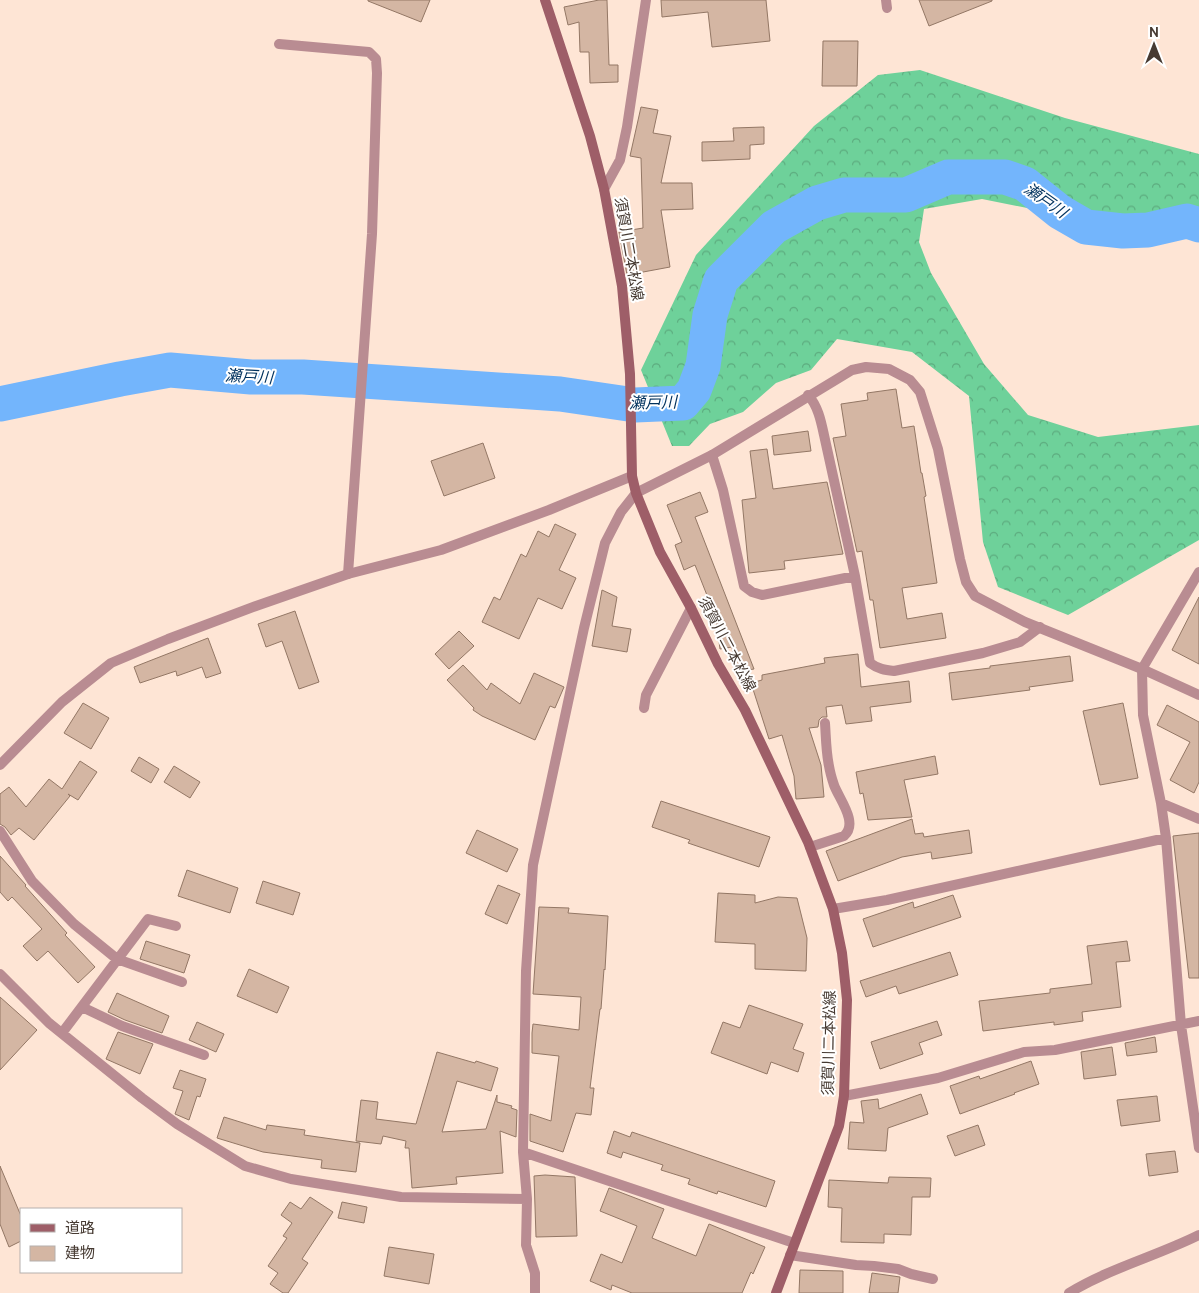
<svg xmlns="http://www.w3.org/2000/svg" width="1199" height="1293" viewBox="0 0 1199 1293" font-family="Cabin,'Noto Sans JP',sans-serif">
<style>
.forest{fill:url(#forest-crowns)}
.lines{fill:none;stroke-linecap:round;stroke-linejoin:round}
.river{stroke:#73b5fc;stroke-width:35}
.building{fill:#d4b6a3;stroke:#937765}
.minor{stroke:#b98c92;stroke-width:10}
.tertiary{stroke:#b98c92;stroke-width:10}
.secondary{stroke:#9e5e68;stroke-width:10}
.labels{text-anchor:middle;stroke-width:4;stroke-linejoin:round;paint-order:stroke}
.street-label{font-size:15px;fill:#463a32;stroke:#fff}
.water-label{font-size:16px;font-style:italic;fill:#00315d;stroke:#fff}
</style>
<defs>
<pattern id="forest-crowns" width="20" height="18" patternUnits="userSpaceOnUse" patternTransform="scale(1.25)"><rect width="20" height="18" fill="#6ed19a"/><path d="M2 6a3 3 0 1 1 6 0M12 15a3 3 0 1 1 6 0" fill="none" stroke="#5cab7e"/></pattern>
</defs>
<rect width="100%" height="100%" fill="#fee5d5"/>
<path class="forest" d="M920,70L1065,118L1199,154V217L1087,220L982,199L924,209L919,242L931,273L984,364L1028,415L1098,437L1199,425V540L1068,615L998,587L983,542L969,396L912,352L837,339L811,370L776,383L743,412L710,424L689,446H672L641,370L696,255L814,126L878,75Z"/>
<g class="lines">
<path class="river" d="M0,404L120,379L170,370L251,377H303L560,394L635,405L683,403L694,390L703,366L710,315L721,280L774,227L817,203L844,195H906L948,177H1005L1025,184L1060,212L1086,227L1123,231L1148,230L1187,221L1199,225"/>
</g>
<path class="building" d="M368,0H430L421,22L368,1Z
M599,0H607L609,65H618V82L590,83L589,52H580L579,22L568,25L564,7Z
M661,0H766L770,41L712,47L708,12L662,17Z
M919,0H992V1L929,26Z
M823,41H858L857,86H822Z
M641,107L658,110L653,133L671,136L661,183H692L693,209L661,210L670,267L627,275L619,232L643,228L641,158L630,156Z
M764,127V144L750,145V159L702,161V142L734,141L733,128Z
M896,389L902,428L914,426L921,473H922L926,496L924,497L937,583L902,588L907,619L942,613L946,638L880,648L873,600H870L862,551L857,552L833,438L846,436L841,404L868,400L867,393Z
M808,431L811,451L774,455L772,436Z
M483,443L495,478L444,496L431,461Z
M767,449L773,489L827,482L843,554L784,561L785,569L749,573L742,500L756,498L750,451Z
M700,492L708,512L695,517L754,669L735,672L732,647L720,649L716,618L695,565L684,570L675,545L682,542L667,505Z
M555,524L576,534L559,570L576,578L562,609L538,598L519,639L482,622L494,597L500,600L521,554L526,557L538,531L549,537Z
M602,590L617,597L612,626L631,629L627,652L592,646Z
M1199,597V664L1172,650Z
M295,611L319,682L299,689L282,641L266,647L258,624Z
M459,631L474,646L449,669L435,654Z
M208,638L221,673L206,678L202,667L177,676L176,671L140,683L134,667Z
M858,654L861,687L909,681L911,702L870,707L872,721L846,724L842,705L826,707L827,717H822L819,720L818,727L809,728L821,765L824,797L796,799L794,776L782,735L769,739L751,683L762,680V675L825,663L824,658Z
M1070,656L1073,681L1029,687L1030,690L952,700L949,673L990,668V666Z
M463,665L487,690L491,683L520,704L534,673L564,687L555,708L550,706L535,740L482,716L473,710L474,708L447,680Z
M83,703L109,718L91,749L64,733Z
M1123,703L1138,778L1100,785L1083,711Z
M1167,705L1199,722V782L1194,793L1170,780L1190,742L1157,725Z
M935,756L938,774L904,780L912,817L868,820L863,793L860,794L856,772Z
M139,757L159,769L151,783L131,771Z
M80,761L97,772L78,800L68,794L70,796L34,840L19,828L11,835L5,827L0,824V794L9,787L26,807L49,779L62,789Z
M174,766L200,782L190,798L164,782Z
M661,801L770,837L759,867L688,843L690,840L652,827Z
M912,819L915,834L923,833L924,837L969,830L972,853L932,859L931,852L902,857L838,881L826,851Z
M477,830L518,849L507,872L466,853Z
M1199,833V978H1189L1173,836Z
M0,856L26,885L25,886L67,933L65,935L95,967L78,983L48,951L37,961L23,946L42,929L12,897L8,901L0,892Z
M187,870L238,888L230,913L178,896Z
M263,881L300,893L293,915L256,903Z
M498,885L520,894L507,924L485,914Z
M718,893L755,895V903L778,897L797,898L807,938L806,971L755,969V944L715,942Z
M953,895L961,917L873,947L863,919L913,902L914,908Z
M539,907L569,908L568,913L608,916L605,970L604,969L601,1009H600L590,1088H594L591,1115L576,1113L563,1152L530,1141V1114L551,1121L559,1056L532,1053V1033L533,1024L579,1030L581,997L533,994Z
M146,941L190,955L184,973L140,959Z
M1127,941L1130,961L1116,962L1121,1007L1082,1012L1083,1021L1054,1025V1022L983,1031L979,1001L1050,993V989L1092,984L1087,946Z
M950,952L958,975L899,994L896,986L866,997L860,981Z
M249,969L289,987L277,1013L237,996Z
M117,993L169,1016L162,1033L125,1020L108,1012Z
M0,997L37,1030L0,1070Z
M749,1005L803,1024L793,1049L804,1053L798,1072L771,1062L767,1074L711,1053L723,1022L740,1028Z
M937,1021L942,1035L919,1043L923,1054L880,1069L871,1042Z
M197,1022L224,1034L216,1052L189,1040Z
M118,1032L153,1044L140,1074L106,1059Z
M1155,1037L1157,1052L1127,1056L1125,1043Z
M1112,1047L1116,1075L1084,1079L1081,1052Z
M437,1052L475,1063L476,1061L498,1068L491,1091L457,1081L442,1132L486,1129L497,1095V1102L512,1106L511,1108L517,1110L516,1137L500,1131L503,1173L456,1177L457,1184L412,1188L409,1148H405L406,1141L383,1136L381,1144L356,1141L361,1100L378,1102L376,1119L416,1124Z
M1031,1061L1039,1084L1014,1093L1015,1094L960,1114L950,1086L979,1076L980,1079Z
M180,1070L206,1079L200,1097L197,1096L189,1120L175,1114L183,1091L173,1088Z
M921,1094L928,1114L888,1128L886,1151L848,1149L850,1122L864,1123L861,1101L878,1099L879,1109Z
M1157,1096L1160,1121L1121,1126L1117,1100Z
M224,1117L266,1130L267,1125L305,1130L304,1135L360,1143L356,1172L321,1168L322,1160L263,1152L217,1138Z
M978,1125L985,1145L955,1156L947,1136Z
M614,1131L630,1137L632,1132L775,1181L766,1207L718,1191L717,1194L688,1184L690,1179L661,1170L663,1165L623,1152L621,1158L607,1153Z
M1175,1151L1178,1172L1149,1176L1146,1154Z
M0,1166L21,1216V1241L9,1247L0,1224Z
M545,1175L575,1177L577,1236L536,1237L534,1176Z
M889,1177L931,1178L930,1197H912L911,1235L884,1234V1243L841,1242L842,1208L828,1207L829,1180L888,1183Z
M609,1188L664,1209L652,1238L696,1256L709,1224L765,1247L753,1274L751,1272L742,1293H632L612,1285L611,1290L590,1281L601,1254L622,1263L637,1226L600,1211Z
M310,1197L333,1212L302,1259L308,1263L288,1293H283L270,1284L278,1273L268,1266L287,1238L283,1236L292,1223L281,1215L290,1202L301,1209Z
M342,1202L367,1207L364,1223L338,1218Z
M389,1247L434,1254L429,1284L384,1276Z
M800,1270L843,1271V1293H799Z
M872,1273L900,1277L898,1293H869Z"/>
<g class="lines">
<path class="minor" d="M886,0L887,8
M279,44L369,52L376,59L377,73L372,234L348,574
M604,189L620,160L627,127L646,0
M808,395C818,406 821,421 824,435L855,576
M712,455L723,490L744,586L752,592L762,595L855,576L870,663C878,669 885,670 894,671L983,653L1020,642L1040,627
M1199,572L1142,669L1143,715L1161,803L1199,819
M644,708L646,695L691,608
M1161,803L1166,838
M0,831L32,881L74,924L117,959L182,982
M810,847L844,836C859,823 839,799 834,785C832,779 830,772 829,766C826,752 826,737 825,723
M833,909L887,900L1166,838L1181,1025L1199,1148
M0,974L49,1023L142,1098L177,1124L245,1166L291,1179L401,1197L527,1199
M82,1007L122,1026L204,1055
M62,1033L148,919L176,926
M844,1096L938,1078L1024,1052L1055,1050L1199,1021
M523,1152L794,1243
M790,1255L856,1265L874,1266L898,1269L911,1274L933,1279
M535,1293V1273L526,1245L527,1199L523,1152L526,971L533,865L584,628L605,543L621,512L636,493
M1069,1293C1110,1268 1157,1256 1199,1235"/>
<path class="tertiary" d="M636,493L712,455L852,370L866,367L889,369L910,380L920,392L938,449L960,559L966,582L975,596L1025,622L1142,669L1199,695
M0,765L62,702L111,663L168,639L256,606L348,574L441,550L549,510L632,476"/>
<path class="secondary" d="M545,0L590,136L604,189L622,286L630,374L632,476L636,493L660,552L691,608L718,664L745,710L808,842L833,909L842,953L847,1000L844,1096L839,1126L776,1293"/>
</g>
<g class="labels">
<g class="street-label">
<text transform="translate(629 249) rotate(80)" y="5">須賀川二本松線</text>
<text transform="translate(727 644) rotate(62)" y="5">須賀川二本松線</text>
<text transform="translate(829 1043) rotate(-89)" y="5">須賀川二本松線</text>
</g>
<g class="water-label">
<text transform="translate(1046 200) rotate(35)" y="6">瀬戸川</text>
<text transform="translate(249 376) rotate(3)" y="6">瀬戸川</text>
<text transform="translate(653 402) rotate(-1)" y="6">瀬戸川</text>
</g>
</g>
<rect x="20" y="1208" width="162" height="65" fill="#ffffff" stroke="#b5b0ad"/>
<rect x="30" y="1224" width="25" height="8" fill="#9e5e68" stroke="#b5b0ad"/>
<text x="65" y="1233" font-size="15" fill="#463a32">道路</text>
<rect x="30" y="1246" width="25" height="15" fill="#d4b6a3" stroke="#b5b0ad"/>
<text x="65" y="1258" font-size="15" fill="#463a32">建物</text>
<g transform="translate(1154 45)" stroke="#ffffff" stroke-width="4" paint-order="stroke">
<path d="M0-4L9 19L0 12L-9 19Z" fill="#463a32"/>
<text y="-8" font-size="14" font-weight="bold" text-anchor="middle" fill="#463a32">N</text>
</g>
</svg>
